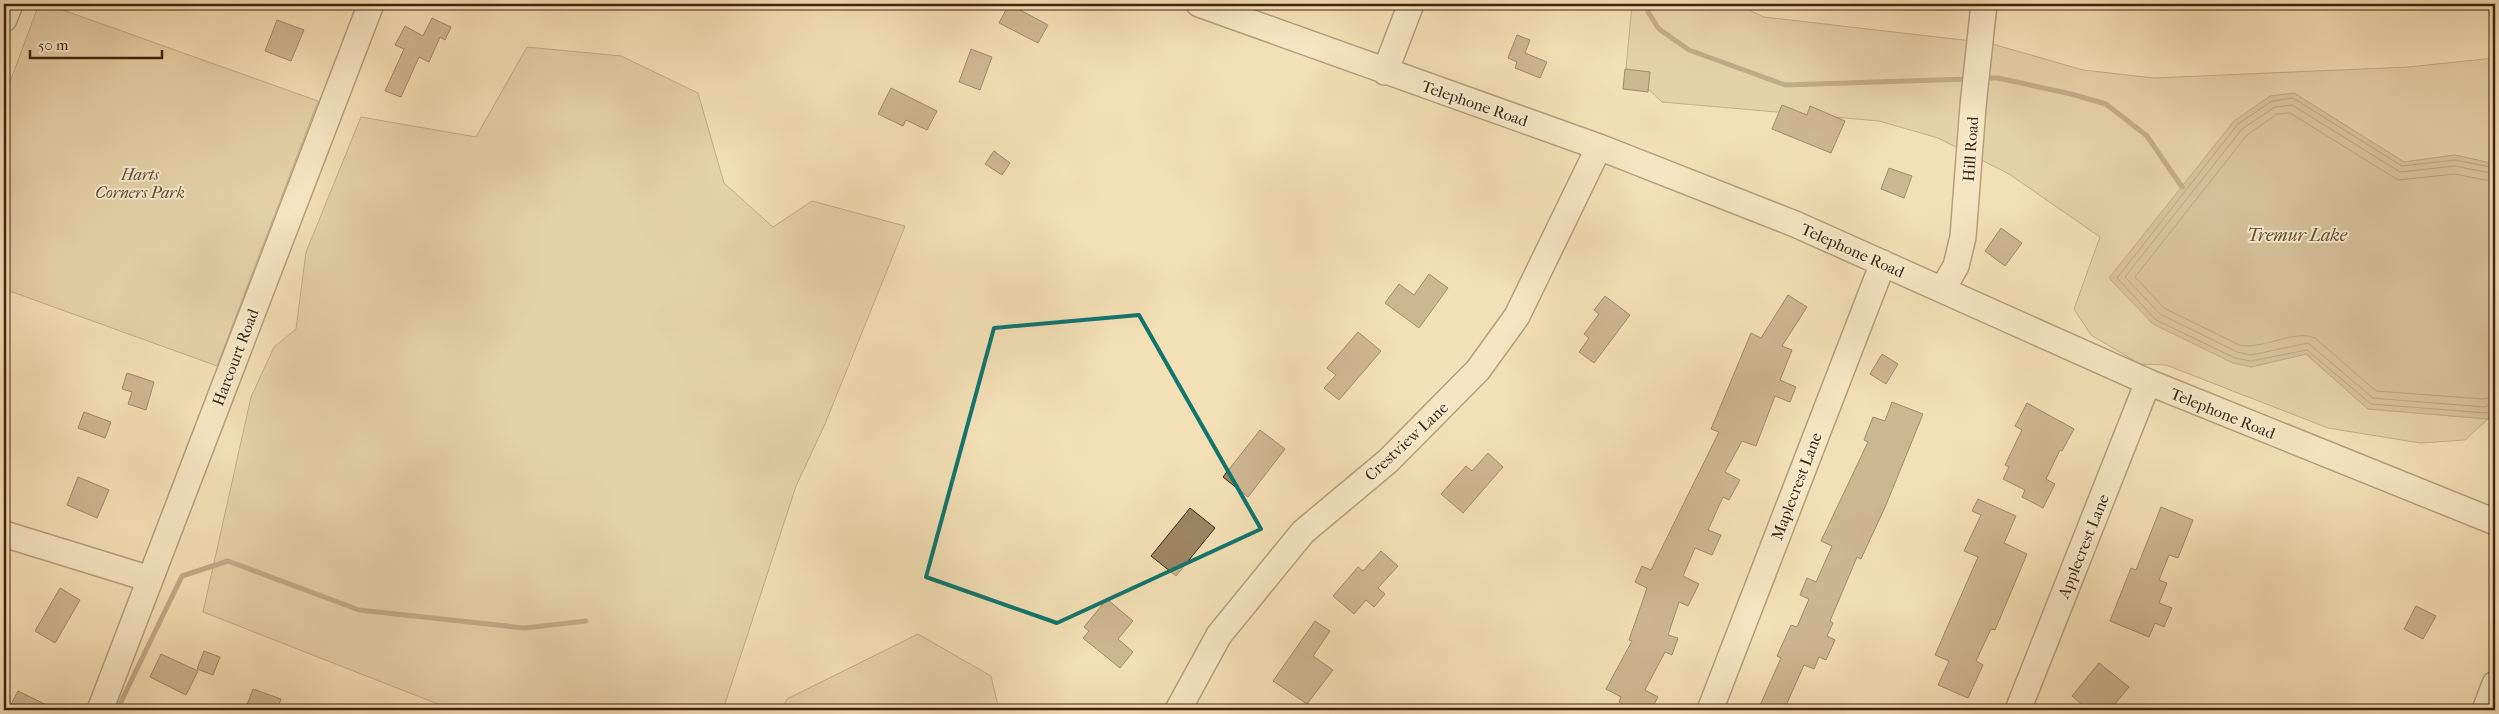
<svg xmlns="http://www.w3.org/2000/svg" width="2499" height="714" viewBox="0 0 2499 714" font-family="'IM FELL French Canon',serif">
<style>
.green{fill:#d5c09a;stroke:#8a7252}
.water{fill:#b6a07d;stroke:#866e4f}
.lines{fill:none;stroke-linecap:round;stroke-linejoin:round}
.shore{stroke:#7a6244;stroke-width:1}
.stream{stroke:#866e4f;stroke-width:5}
.building{fill:#9d8664;stroke:#3f240b}
.minor-casing{stroke:#6c5336;stroke-width:28}
.minor{stroke:#f8ebd0;stroke-width:25}
.marked{fill:none;stroke:#0f766e;stroke-width:4;stroke-linejoin:round}
.labels{text-anchor:middle;stroke-width:4;stroke-linejoin:round;paint-order:stroke}
.street-label{font-size:16px;fill:#3f240b;stroke:#f8ebd0}
.park-label{font-size:16px;font-style:italic;fill:#644b2f;stroke:#f8ebd0}
.water-label{font-size:18px;font-style:italic;fill:#63492d;stroke:#f8ebd0}
</style>
<rect width="100%" height="100%" fill="#f4e0b7"/>
<filter id="stains"><feTurbulence type="fractalNoise" baseFrequency=".004" numOctaves="4"/><feColorMatrix values="0 0 0 0 .2 0 0 0 0 .09 0 0 0 0 .02 0 0 0 .5 -.17"/></filter>
<radialGradient id="worn" r=".72"><stop offset=".6" stop-color="#630" stop-opacity="0"/><stop offset="1" stop-color="#630" stop-opacity=".3"/></radialGradient>
<path class="green" d="M39,4H46L318,101L217,366L4,289V98Z
M1632,4H1736L1764,17L1989,43L2083,70L2154,78L2408,67L2495,58V164L2455,155L2404,162L2294,93L2234,121L2182,187L2251,367L2306,354L2368,409L2488,419L2495,414V424L2488,419L2465,440L2420,443L2328,428L2166,365L2140,364L2091,335L2074,309L2100,237L2009,174L1938,138L1879,121L1662,102L1626,68Z
M527,47L621,56L698,93L724,183L773,227L812,201L905,226L825,424L796,486L723,710H453L203,612L251,397L274,347L296,329L306,252L361,117L476,137Z
M918,634L991,676L999,710H781L787,699Z"/>
<path class="water" d="M2294,93L2404,162L2455,155L2495,164V414L2488,419L2368,409L2306,354L2251,367L2233,363L2153,324L2109,278L2234,121L2270,96Z"/>
<g class="lines">
<path class="shore" d="M2495,168L2455,160L2402,166L2293,98L2272,101L2238,124L2117,278L2156,320L2235,358L2251,361L2307,350L2371,404L2486,413L2495,410
M2495,174L2455,166L2400,172L2292,105L2275,107L2242,129L2125,277L2160,314L2237,352L2251,355L2308,343L2373,398L2484,407L2495,404
M2495,182L2455,174L2398,180L2290,113L2277,114L2247,135L2135,277L2164,308L2239,345C2264,350 2293,329 2315,338L2376,391L2483,399L2495,397"/>
<path class="stream" d="M1649,4L1648,12L1659,29L1689,50L1785,85L1968,79
M1982,78H1998L2071,94L2106,104L2147,136L2182,187
M117,710L182,576L228,561L359,610L525,628L586,621"/>
</g>
<path class="building" d="M1009,4L1048,25L1038,43L999,23Z
M432,18L451,27L445,40L440,37L429,62L419,57L401,97L385,91L404,49L395,45L405,26L423,36Z
M277,20L304,30L291,61L265,51Z
M1517,35L1530,40L1525,53L1547,62L1540,78L1515,68L1517,62L1508,58Z
M971,49L992,57L980,90L959,82Z
M1625,69L1650,72L1648,92L1623,89Z
M891,88L937,111L927,130L906,120L903,126L878,114Z
M1782,105L1807,115L1810,106L1845,121L1831,153L1772,129Z
M994,151L1010,163L1002,175L985,164Z
M1889,168L1912,176L1904,198L1881,189Z
M2001,228L2022,243L2005,266L1985,251Z
M1429,274L1448,288L1419,328L1385,303L1399,284L1414,295Z
M1788,295L1807,307L1782,346L1792,350L1780,380L1796,387L1790,402L1775,396L1756,446L1742,441L1725,472L1740,480L1729,500L1723,497L1708,530L1721,535L1712,555L1695,548L1683,576L1699,584L1688,606L1679,602L1668,635L1678,638L1672,655L1665,652L1645,690L1658,697L1651,710H1633L1619,702L1621,697L1606,689L1632,641L1629,640L1647,588L1635,582L1642,566L1651,570L1719,432L1711,429L1751,333L1761,338Z
M1605,296L1630,315L1594,363L1579,352L1589,338L1584,334L1599,314L1594,310Z
M1358,332L1381,351L1339,400L1324,388L1336,375L1327,368Z
M1882,354L1898,364L1886,384L1870,374Z
M127,373L154,382L146,410L128,404L132,392L122,389Z
M1892,402L1923,414L1886,505L1861,559L1857,557L1830,621L1833,623L1827,636L1835,640L1826,660L1819,657L1814,669L1804,665L1784,710H1758L1781,658L1777,656L1791,625L1797,627L1809,599L1800,595L1807,578L1816,582L1832,546L1821,541L1868,442L1864,440L1873,417L1885,421Z
M2027,403L2074,429L2062,451L2060,450L2046,479L2055,484L2043,508L2022,497L2025,490L2003,479L2009,467L2005,465L2022,430L2015,426Z
M84,412L111,422L105,438L78,428Z
M1260,430L1285,449L1248,497L1223,477Z
M1488,453L1503,467L1463,513L1441,494L1466,466L1472,471Z
M78,477L109,490L97,518L67,505Z
M1978,499L2016,516L2004,543L2027,554L1995,630L1991,629L1976,661L1983,665L1968,698L1938,685L1949,661L1935,655L1978,557L1964,551L1981,515L1972,511Z
M2161,507L2193,520L2178,558L2169,555L2159,580L2167,583L2159,603L2172,608L2164,627L2155,623L2149,637L2110,621L2131,568L2136,570Z
M1190,508L1215,528L1176,576L1151,556Z
M1381,551L1398,566L1378,588L1385,594L1374,607L1366,600L1354,614L1333,596L1358,567L1363,571Z
M60,588L80,600L55,643L35,631Z
M1107,599L1133,621L1118,639L1133,652L1120,668L1083,638L1089,631L1084,627Z
M2416,606L2436,616L2423,639L2404,629Z
M1315,621L1330,631L1313,656L1333,670L1307,704L1273,681Z
M204,651L220,657L213,675L197,669Z
M161,654L198,671L186,695L150,677Z
M2099,663L2129,687L2110,710H2076L2081,704L2072,696Z
M253,689L281,699L277,710H245Z
M18,691L57,710H8Z"/>
<g class="lines">
<g class="minor-casing">
<path id="minor" d="M1199,4L1599,147L1795,224L2148,382L2495,522
M4,19L10,4
M1385,72L1411,4
M1942,290L1956,266L1963,237L1973,106L1984,4
M4,534L150,579
M100,710L371,4
M1178,710L1219,635L1303,532L1388,461L1478,370L1517,316L1599,147
M1710,710L1883,263
M2018,710L2148,382
M2485,710L2495,684"/>
</g>
<use href="#minor" class="minor"/>
</g>
<path d="M0 0H2499V714H0ZM1139,315L1261,529L1057,623L926,577L994,328Z" fill="#f4e0b7" fill-opacity=".55" fill-rule="evenodd"/>
<path class="marked" d="M1139,315L1261,529L1057,623L926,577L994,328Z"/>
<g class="labels">
<g class="street-label">
<text transform="translate(1475 103) rotate(19)" y="6">Telephone Road</text>
<text transform="translate(1970 149) rotate(-86)" y="6">Hill Road</text>
<text transform="translate(1853 250) rotate(24)" y="6">Telephone Road</text>
<text transform="translate(235 357) rotate(-69)" y="6">Harcourt Road</text>
<text transform="translate(2223 413) rotate(22)" y="6">Telephone Road</text>
<text transform="translate(1406 441) rotate(-43)" y="6">Crestview Lane</text>
<text transform="translate(1796 486) rotate(-69)" y="6">Maplecrest Lane</text>
<text transform="translate(2083 546) rotate(-68)" y="6">Applecrest Lane</text>
</g>
<g class="park-label">
<text x="140" y="180">Harts<tspan x="140" dy="18">Corners Park</tspan></text>
</g>
<g class="water-label">
<text x="2297" y="241">Tremur Lake</text>
</g>
</g>
<rect width="2499" height="714" fill="none" stroke="#f4e0b7" stroke-width="20"/>
<rect x="5" y="5" width="2489" height="704" fill="none" stroke="#3f240b" stroke-width="2.5"/>
<rect x="10" y="10" width="2479" height="694" fill="none" stroke="#3f240b"/>
<path d="M30 50v8h132v-8" fill="none" stroke="#3f240b" stroke-width="2.5"/>
<text x="38" y="50" font-size="15" fill="#3f240b" stroke="#f8ebd0" stroke-width="4" paint-order="stroke">50 m</text>
<rect width="100%" height="100%" filter="url(#stains)"/>
<rect width="100%" height="100%" fill="url(#worn)"/>
</svg>
